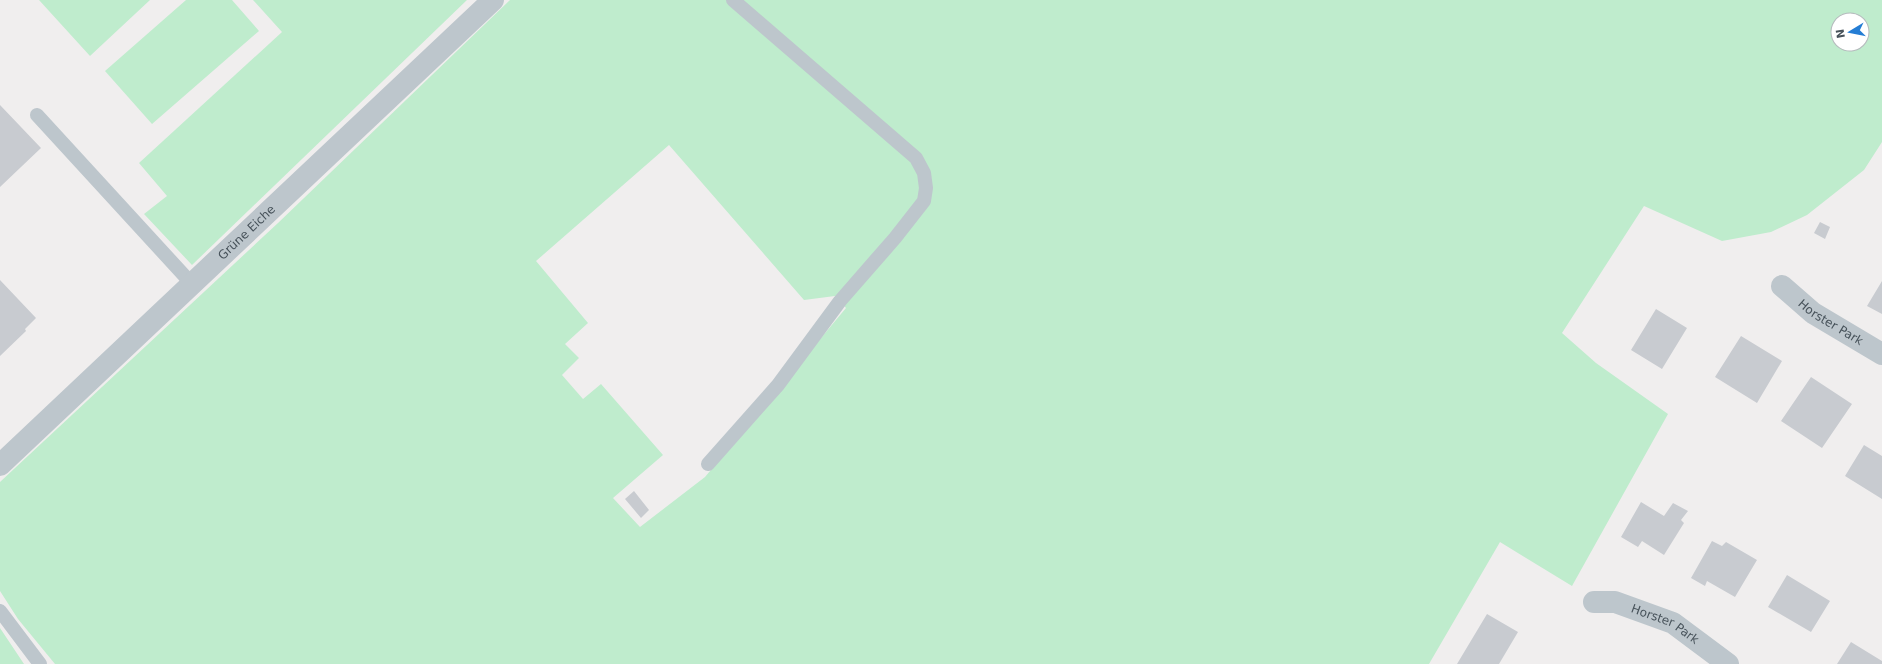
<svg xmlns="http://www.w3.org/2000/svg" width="1882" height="664" viewBox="0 0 1882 664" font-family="'DejaVu Sans',sans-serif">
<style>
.green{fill:#bfeccd;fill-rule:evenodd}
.building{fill:#c8cbd0}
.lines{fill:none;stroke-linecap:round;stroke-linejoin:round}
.lane{stroke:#bdc6cc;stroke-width:14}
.street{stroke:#bdc6cc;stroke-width:22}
.labels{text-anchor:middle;stroke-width:3;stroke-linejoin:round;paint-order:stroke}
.street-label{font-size:12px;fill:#47525a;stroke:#fff}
</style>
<rect width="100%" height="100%" fill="#f0eeee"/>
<path class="green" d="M39,0H150L90,56Z
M186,0H232L259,31L152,124L105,71Z
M253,0H467L192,265L144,214L167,196L139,163L282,32Z
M510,0H1882V142L1864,170L1807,215L1771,232L1722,241L1644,206L1562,333L1596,363L1668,414L1572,586L1500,542L1429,664H55L18,619L0,591V482L278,223ZM1838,20H1862V44H1838ZM669,145L804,300L835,296L846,308L705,477L640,527L613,498L663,455L601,384L583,399L562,375L579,358L565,344L588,323L536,261Z
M0,628L24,664H0Z"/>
<path class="building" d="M0,105L41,148L0,187Z
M1820,222L1830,227L1825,239L1814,233Z
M0,280L36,318L25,329L26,331L0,356Z
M1882,281V314L1867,306Z
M1656,309L1687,328L1662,369L1631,350Z
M1741,336L1782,361L1757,403L1715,377Z
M1811,377L1852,404L1822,448L1781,421Z
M1864,445L1882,456V499L1845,476Z
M634,491L649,510L641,518L625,499Z
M1641,502L1664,516L1673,503L1688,511L1681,520L1684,523L1664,555L1642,541L1638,547L1621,537Z
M1712,541L1722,546L1726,542L1757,560L1735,597L1707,581L1705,586L1691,578Z
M1787,575L1830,601L1811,632L1768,607Z
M1487,614L1518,632L1499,664H1457Z
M1851,642L1882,661V664H1837Z"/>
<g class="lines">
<path class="lane" d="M37,115L192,284
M708,464L778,385L840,301L895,238L924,201L926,188L924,173L916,158L733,0
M0,611L40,664"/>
<g class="street">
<path id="s1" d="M1782,286L1813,313L1882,354"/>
<path id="s2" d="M0,465L493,0"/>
<path id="s3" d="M1594,602H1615L1673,623L1728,664"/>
</g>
</g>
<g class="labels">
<g class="street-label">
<text dy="4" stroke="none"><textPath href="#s2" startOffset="339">Grüne Eiche</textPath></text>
<text dy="4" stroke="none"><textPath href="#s1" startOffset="61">Horster Park</textPath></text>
<text dy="4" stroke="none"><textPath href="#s3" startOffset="76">Horster Park</textPath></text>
</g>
</g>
<g transform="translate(1850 32) rotate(260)"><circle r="19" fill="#ffffff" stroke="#b5babd"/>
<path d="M0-3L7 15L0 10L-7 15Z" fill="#247dd4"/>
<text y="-6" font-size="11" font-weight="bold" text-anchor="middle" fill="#47525a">N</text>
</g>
</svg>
